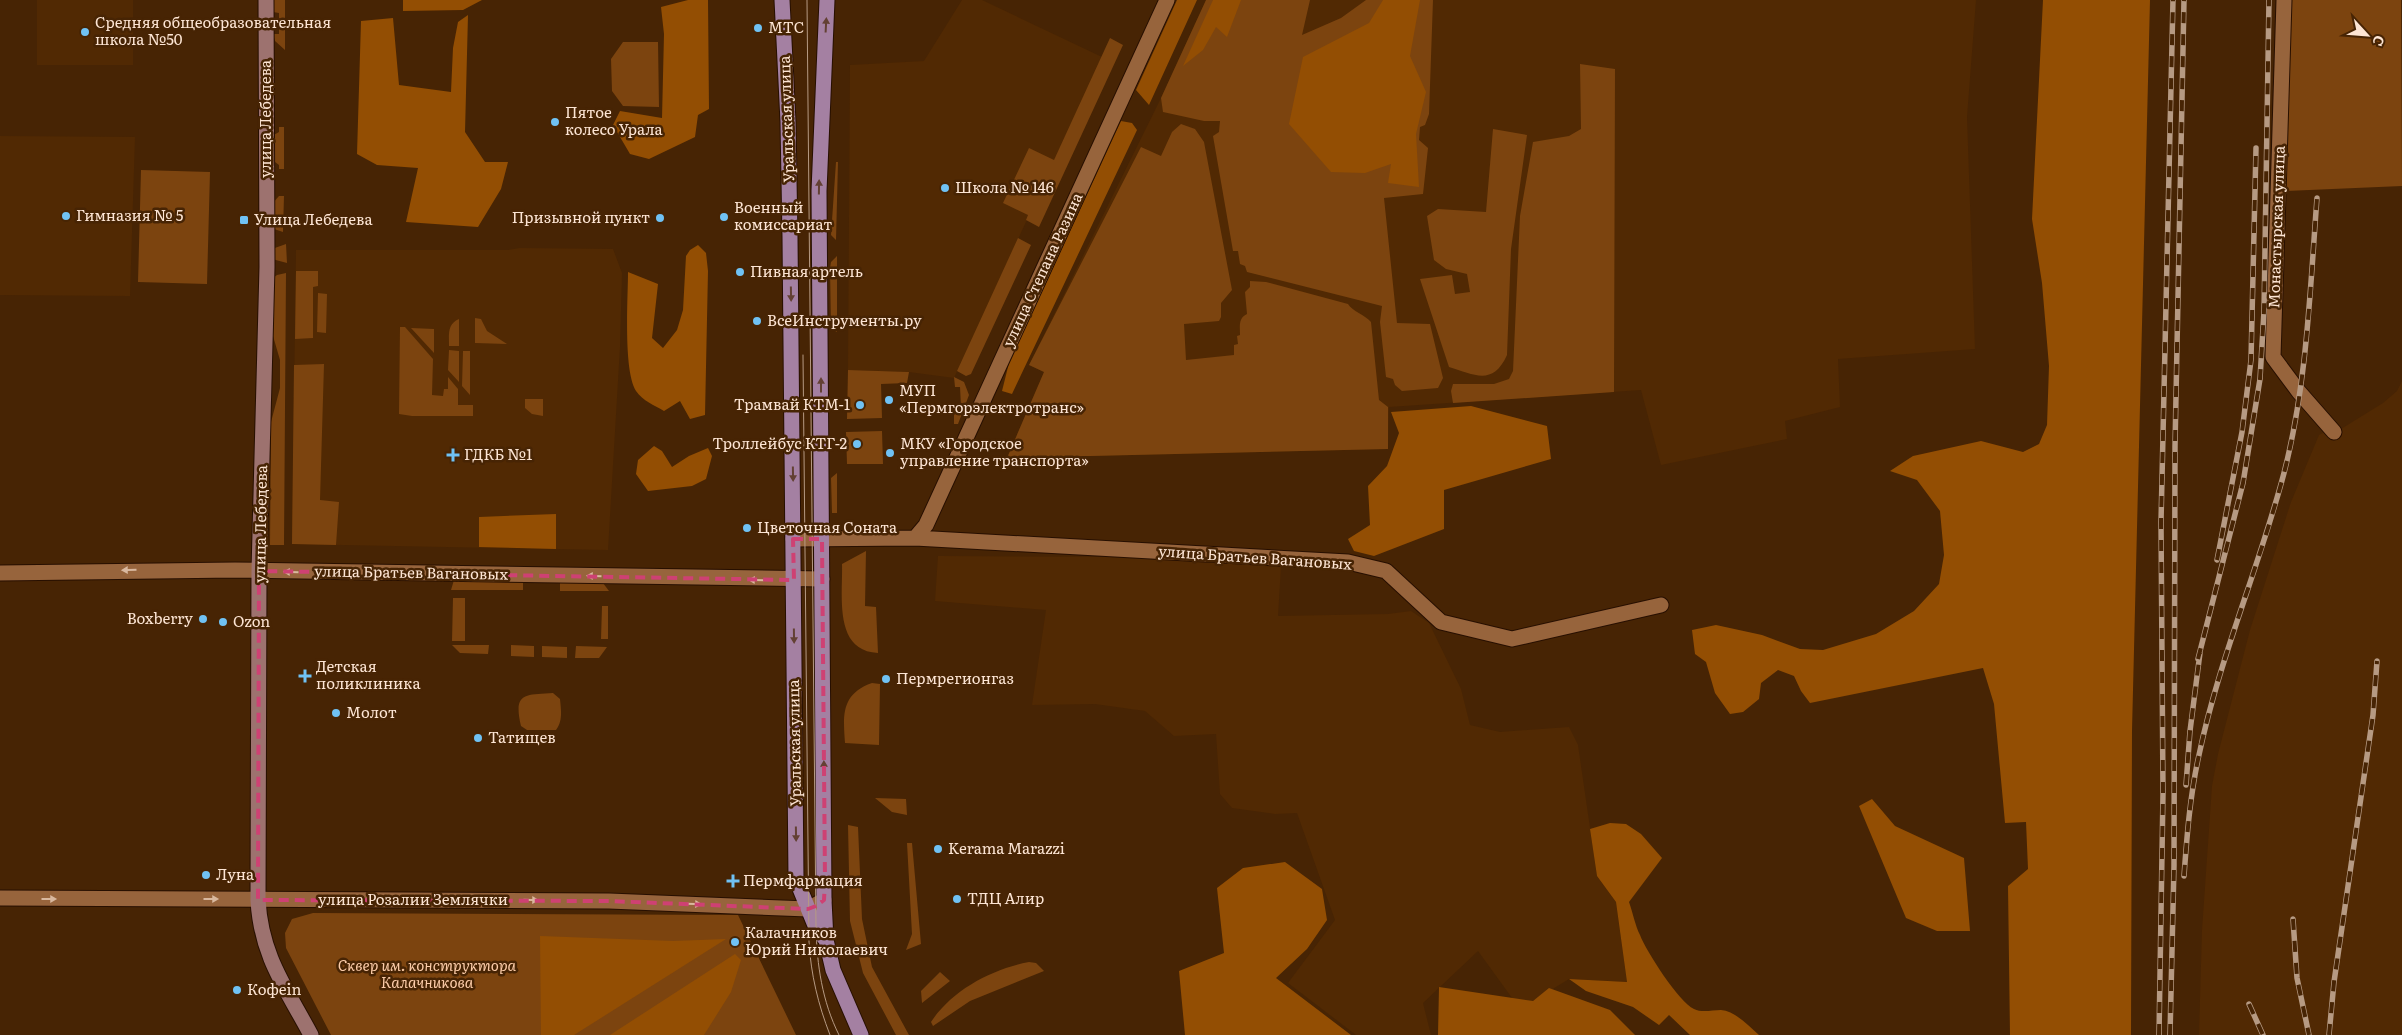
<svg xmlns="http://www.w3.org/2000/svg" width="2402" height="1035" viewBox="0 0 2402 1035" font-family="Literata,serif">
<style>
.built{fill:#512903}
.green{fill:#7c440f}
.forest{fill:#934e03}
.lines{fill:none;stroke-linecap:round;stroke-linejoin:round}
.street-casing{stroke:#270f00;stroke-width:17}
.secondary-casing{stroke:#270f00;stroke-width:17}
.primary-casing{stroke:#270f00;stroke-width:17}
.street{stroke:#97643c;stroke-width:15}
.secondary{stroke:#9d726f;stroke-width:15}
.primary{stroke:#a480a2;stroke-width:15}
.tram{stroke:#b69a83;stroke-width:1}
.rail-casing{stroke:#b69a83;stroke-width:5.5}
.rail{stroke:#472404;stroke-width:4;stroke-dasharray:11;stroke-linecap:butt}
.oneway{fill:#634033}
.oneway2{fill:#d9b89f}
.marked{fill:none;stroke:#ce4173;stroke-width:4;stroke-dasharray:10 6;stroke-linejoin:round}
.poi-dot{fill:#70c2f4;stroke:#472404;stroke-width:2}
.labels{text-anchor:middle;stroke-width:5;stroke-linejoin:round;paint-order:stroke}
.poi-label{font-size:15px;fill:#fde5d4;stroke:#472404;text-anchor:start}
.street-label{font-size:15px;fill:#fde5d4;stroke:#472404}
.park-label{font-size:15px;font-style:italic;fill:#fccca9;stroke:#472404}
</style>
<rect width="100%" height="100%" fill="#472404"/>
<path class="built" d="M37,0H133V65H37Z
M962,0H982L1102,57L954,378L909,372L848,370L850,65L924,61Z
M1206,0H1976L1967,117L1975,349L1838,359L1840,407L1785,421L1787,439L1661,465L1641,390L1389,407L1388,449L1007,458L1044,372L1029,365L1161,98Z
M0,136L135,137L130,296L0,295Z
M520,248L613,249L622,273L620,347L608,550L292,544L296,250H508Z
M2402,381V1035H2199L2202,930L2212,786L2218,754L2250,630L2291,502L2319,435L2325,432L2333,433L2341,429L2383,403L2397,391Z
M938,556L1133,557L1281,567L1278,616L1388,614L1411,611L1429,623L1461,689L1470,725L1500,732L1569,727L1578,745L1597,876L1616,902L1627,982L1569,979L1520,1009L1478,951L1423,1003L1431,1035H1356L1288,983L1335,920L1297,813L1275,814L1232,808L1220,794L1216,734L1174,736L1145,711L1095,704L1032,705L1046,610L935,601Z"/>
<path class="green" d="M273,0H285V50L275,41L273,34H279V13L273,12Z
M1206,0H1310L1302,35L1341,18L1366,0H1433L1429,114L1425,125L1420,127L1419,140L1428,148L1423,194L1384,198L1397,323L1430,324L1443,378L1438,388L1402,391L1395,385L1393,379L1386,377L1380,322L1382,306L1247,272L1245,266L1240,264L1238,251H1233L1213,136L1219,132L1220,121H1204L1163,112L1161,98Z
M2290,0H2401L2402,186L2284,191Z
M1110,38L1123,45L1039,227L1026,220L1028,215L1003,203L1029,148L1054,160Z
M623,42H658L659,107L623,106L612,91L611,59Z
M1580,64L1615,69L1614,392L1453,403L1451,391L1453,384H1494L1509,379L1513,371L1520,216L1533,142L1569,136L1581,129Z
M1181,124L1195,129L1204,142L1232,290L1221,303V317L1219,321L1184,324L1186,360L1234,355V345L1238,344L1237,336L1240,335C1240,327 1238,318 1247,314L1245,292L1250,287V281L1266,282L1348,304C1352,311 1365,315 1371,322L1379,400L1388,407V449L1007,458L1044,372L1029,365L1141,147L1161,156L1172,132Z
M279,127H284V169H279V165L271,159L272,136L279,132Z
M1493,129L1527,135L1511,249L1507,355C1493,386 1475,375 1449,367L1420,279L1452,275L1455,294L1470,292L1467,274L1446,269L1434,260L1427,216L1438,209L1486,212Z
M836,162H838L836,240L831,235Z
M141,170L210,172L207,284L138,282Z
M279,196H284L283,232L274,229L272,204Z
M1018,238L1031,245L971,374L966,376L957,371Z
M286,244L287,263L272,259V249Z
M837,256V332L831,329L830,268L831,262Z
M296,271H318V286L313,287V338L295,339Z
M286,273L284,545H270L271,422L280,388V360L273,336V278L277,275Z
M318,293L327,294L326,333L317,332Z
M475,318L481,319L487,331L507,344L475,343Z
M459,319V346H449C449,335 447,324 459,319Z
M400,327H405L433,359L432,395L443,396L444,389H448V377L458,389V405H473V416H412L399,414Z
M411,328L434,329V353Z
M449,350L459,351V382L448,370Z
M463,351H470V395L462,386Z
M324,364L320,500L339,502L336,545L292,544L294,365Z
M848,370L909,372L907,383L881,384L882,418L847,419Z
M954,377L964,382L969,395L958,424H954V407H961L960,387H955Z
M525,399H543V416L532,414L525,408Z
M882,431L883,464H847L846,432Z
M837,473V513H832L831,478Z
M866,551L865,606L876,607L878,653C833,651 843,595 842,564Z
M454,580L523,581V590H451Z
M560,582L603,583L609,591H560Z
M453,598H465V641H452Z
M602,606H608V639H601Z
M489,645L488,654L460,653L452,645Z
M511,645L534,646V657L511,656Z
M542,646L567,647V658L542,657Z
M576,646L607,647L599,658H575Z
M872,683L880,684L879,745L845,743C843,715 841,694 872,683Z
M553,693L560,699C561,710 563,721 556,730H527L521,726C513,692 525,695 553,693Z
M875,798L906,799L907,815L892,812Z
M848,825L858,827L862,919L872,967L909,1035H896L863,973L850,921Z
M907,843H912L921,944L906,950L912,934Z
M313,913L738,915L796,1035H331L286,948L285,933L292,919Z
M1029,962L1036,963L1044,971L970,1001L933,1026L931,1022C952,990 992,969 1029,962Z
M940,972L950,981L922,1003L921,991Z"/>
<path class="forest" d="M403,0H482L463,10L403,11Z
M688,0H708L709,109L698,115L695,137L649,159L630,154L613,125L620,111L662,118L664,34L661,7Z
M1177,0H1197L1149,105L1136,90Z
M1213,0H1241L1227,37L1216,27L1203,50L1183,66Z
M1383,0H1420L1410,56L1426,92L1416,134L1419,187L1388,183L1391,164L1365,173L1331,172L1289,124L1303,57L1369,23Z
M2043,0H2150L2132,731L2131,1035H2010L2008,886L2028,869L2026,822L2005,823L1994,704L1983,668L1810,703L1801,691L1794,676L1778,670L1761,683L1759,699L1743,712L1730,714L1715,693L1706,662L1695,654L1692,630L1716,625L1762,635L1800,649L1823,650L1876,634L1914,611L1939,584L1944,555L1940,511L1917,480L1890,471L1913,456L1981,441L2023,452L2039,444L2047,425L2049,366L2042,283L2032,219Z
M468,15L465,132L485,162H508L501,189L478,227L406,222L418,168L377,165L357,154L361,21L393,18L399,85L451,92L453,48L458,22Z
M1121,121L1132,123L1137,130L1012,394L1002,391L1009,363Z
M698,245L706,253L708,271L705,415L690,419L680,401L664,411C654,405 643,401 636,391C623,370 628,298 628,272L658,284L652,338L663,348L677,330L683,310L686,256L690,250Z
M1471,406L1547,426L1551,459L1444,490V529L1374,556L1354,551L1348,539L1370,525L1368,486L1387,466L1399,433L1391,412Z
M654,446L662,451L672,467L689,456L708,448L712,456L706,479L692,486L648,491L636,474L638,460Z
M556,514V549L479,547V517Z
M1872,799L1895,826L1964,858L1970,931H1937L1906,918L1859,806Z
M1610,823L1626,824L1641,834L1662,858L1629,902C1633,913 1635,925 1640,935C1646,951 1679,1002 1694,1009C1702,1013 1712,1010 1721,1010C1735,1011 1749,1026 1759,1035H1690L1669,1015L1659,1025L1633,1007L1586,991L1569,979L1627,982L1616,902L1597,876L1590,829Z
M1285,862L1322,889L1327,920L1307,949L1276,978L1351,1035H1185L1179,971L1224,953L1217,888L1243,868Z
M540,936L673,941L726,939L574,1035H541Z
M735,954L741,960L731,992L704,1035H610Z
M1439,987L1533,1001L1549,988L1610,1010L1635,1035H1438Z"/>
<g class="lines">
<g class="street-casing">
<path id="street" d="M2284,0L2273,357L2299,392L2334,432
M915,538L926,525L1167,0
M793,539L915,538L1348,562L1386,571L1441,622L1512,639L1661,605
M0,573L235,570L822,579
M0,898L609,901L808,909L824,900"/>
</g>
<g class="secondary-casing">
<path id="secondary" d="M266,0L267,267L259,571L258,900C261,956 286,988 311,1035"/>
</g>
<g class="primary-casing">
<path id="primary" d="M782,0L788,122L790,237L796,879L816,928L826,940
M827,0L819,191L824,900L826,940L833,970L861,1035"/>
</g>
<use href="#street" class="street"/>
<use href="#secondary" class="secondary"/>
<use href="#primary" class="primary"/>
<path class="tram" d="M807,0L816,928C817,965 822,1001 839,1035
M803,355L809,942C811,975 818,1004 830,1035"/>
<g class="rail-casing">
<path id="rail" d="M2217,560L2242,432L2251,360L2256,148
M2198,659L2243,483L2260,379L2264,311L2269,0
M2186,785L2190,731L2200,653
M2184,876C2187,835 2190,795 2199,755C2219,659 2259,568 2284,473C2307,384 2310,290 2317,198
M2293,919L2297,978L2309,1035
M2249,1004L2263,1035
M2159,1035L2163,793L2161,522L2173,0
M2170,1035L2174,866L2175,446L2184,0
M2329,1035L2334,982L2373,715L2377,661"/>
</g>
<use href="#rail" class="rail"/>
</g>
<defs><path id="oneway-solid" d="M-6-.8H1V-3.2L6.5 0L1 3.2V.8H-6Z" transform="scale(1.25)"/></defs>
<g class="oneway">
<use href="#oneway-solid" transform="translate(826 25) rotate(-87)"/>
<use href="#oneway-solid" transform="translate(819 187) rotate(-89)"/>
<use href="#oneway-solid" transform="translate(791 294) rotate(89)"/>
<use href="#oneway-solid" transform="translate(821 385) rotate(-90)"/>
<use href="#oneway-solid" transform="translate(793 474) rotate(89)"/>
<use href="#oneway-solid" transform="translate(794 636) rotate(89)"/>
<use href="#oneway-solid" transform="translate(824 768) rotate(-91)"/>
<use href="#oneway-solid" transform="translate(796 834) rotate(89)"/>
</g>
<g class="oneway2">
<use href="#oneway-solid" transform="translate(129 570) rotate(179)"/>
<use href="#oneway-solid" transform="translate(291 572) rotate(-179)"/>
<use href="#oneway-solid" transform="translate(594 576) rotate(-179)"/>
<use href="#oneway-solid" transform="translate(756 580) rotate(-178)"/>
<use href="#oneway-solid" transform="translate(49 899)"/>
<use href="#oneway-solid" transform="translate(211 899)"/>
<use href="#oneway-solid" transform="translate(531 900) rotate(1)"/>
<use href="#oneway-solid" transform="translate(694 904) rotate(2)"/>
</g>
<path class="marked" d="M793,539H822L825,881L824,900L816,906L808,909L609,901L258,900L259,571L794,580Z"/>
<g class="poi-dot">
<circle cx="758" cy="28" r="5"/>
<circle cx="85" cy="32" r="5"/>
<circle cx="555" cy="122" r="5"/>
<circle cx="945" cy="188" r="5"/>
<circle cx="66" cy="216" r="5"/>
<circle cx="724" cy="217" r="5"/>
<circle cx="660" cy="218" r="5"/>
<rect x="239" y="215" width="10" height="10" rx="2.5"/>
<circle cx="740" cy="272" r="5"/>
<circle cx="757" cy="321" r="5"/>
<circle cx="889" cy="400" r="5"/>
<circle cx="860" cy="405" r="5"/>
<circle cx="857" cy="444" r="5"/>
<circle cx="890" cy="453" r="5"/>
<path d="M450.5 447.5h5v5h5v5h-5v5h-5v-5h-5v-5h5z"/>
<circle cx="747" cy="528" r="5"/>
<circle cx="203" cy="619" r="5"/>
<circle cx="223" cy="622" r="5"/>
<path d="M302.5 668.5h5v5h5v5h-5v5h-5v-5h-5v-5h5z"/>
<circle cx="886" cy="679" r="5"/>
<circle cx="336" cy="713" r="5"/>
<circle cx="478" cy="738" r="5"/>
<circle cx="938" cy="849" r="5"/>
<circle cx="206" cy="875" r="5"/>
<path d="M730.5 873.5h5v5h5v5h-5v5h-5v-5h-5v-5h5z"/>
<circle cx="957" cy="899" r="5"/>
<circle cx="735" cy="942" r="5"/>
<circle cx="237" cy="990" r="5"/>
</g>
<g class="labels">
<g class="poi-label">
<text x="95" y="28">Средняя общеобразовательная<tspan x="95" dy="17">школа №50</tspan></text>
<text x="768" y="33">МТС</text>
<text x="565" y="118">Пятое<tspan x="565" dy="17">колесо Урала</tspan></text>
<text x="955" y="193">Школа № 146</text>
<text x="734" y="213">Военный<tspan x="734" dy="17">комиссариат</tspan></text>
<text x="76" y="221">Гимназия № 5</text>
<text x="650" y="223" text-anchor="end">Призывной пункт</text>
<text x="254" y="225">Улица Лебедева</text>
<text x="750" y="277">Пивная артель</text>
<text x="767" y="326">ВсеИнструменты.ру</text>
<text x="899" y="396">МУП<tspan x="899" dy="17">«Пермгорэлектротранс»</tspan></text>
<text x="850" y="410" text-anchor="end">Трамвай КТМ-1</text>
<text x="847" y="449" text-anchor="end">Троллейбус КТГ-2</text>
<text x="900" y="449">МКУ «Городское<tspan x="900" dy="17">управление транспорта»</tspan></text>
<text x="464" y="460">ГДКБ №1</text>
<text x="757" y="533">Цветочная Соната</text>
<text x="193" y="624" text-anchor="end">Boxberry</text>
<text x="233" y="627">Ozon</text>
<text x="316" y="672">Детская<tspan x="316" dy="17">поликлиника</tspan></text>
<text x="896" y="684">Пермрегионгаз</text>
<text x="346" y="718">Молот</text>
<text x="488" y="743">Татищев</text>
<text x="948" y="854">Kerama Marazzi</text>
<text x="216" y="880">Луна</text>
<text x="743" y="886">Пермфармация</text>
<text x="967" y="904">ТДЦ Алир</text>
<text x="745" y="938">Калачников<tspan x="745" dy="17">Юрий Николаевич</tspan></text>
<text x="247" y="995">Кофеin</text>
</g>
<g class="street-label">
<text transform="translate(266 119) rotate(-90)" y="5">улица Лебедева</text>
<text transform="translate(787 119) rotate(-92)" y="5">Уральская улица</text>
<text transform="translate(2277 227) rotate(-88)" y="5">Монастырская улица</text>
<text transform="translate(1043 270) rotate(-65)" y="5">улица Степана Разина</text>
<text transform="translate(261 524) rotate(-89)" y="5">улица Лебедева</text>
<text transform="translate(1255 558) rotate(4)" y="5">улица Братьев Вагановых</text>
<text transform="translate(411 573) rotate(1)" y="5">улица Братьев Вагановых</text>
<text transform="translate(795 743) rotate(-91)" y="5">Уральская улица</text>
<text x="413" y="905">улица Розалии Землячки</text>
</g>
<g class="park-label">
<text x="427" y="971">Сквер им. конструктора<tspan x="427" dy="17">Калачникова</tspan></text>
</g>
</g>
<g transform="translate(2367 35) rotate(116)" stroke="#472404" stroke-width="4" paint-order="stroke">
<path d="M0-4L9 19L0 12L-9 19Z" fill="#fde5d4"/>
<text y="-8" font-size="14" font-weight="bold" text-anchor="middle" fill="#fde5d4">С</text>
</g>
</svg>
